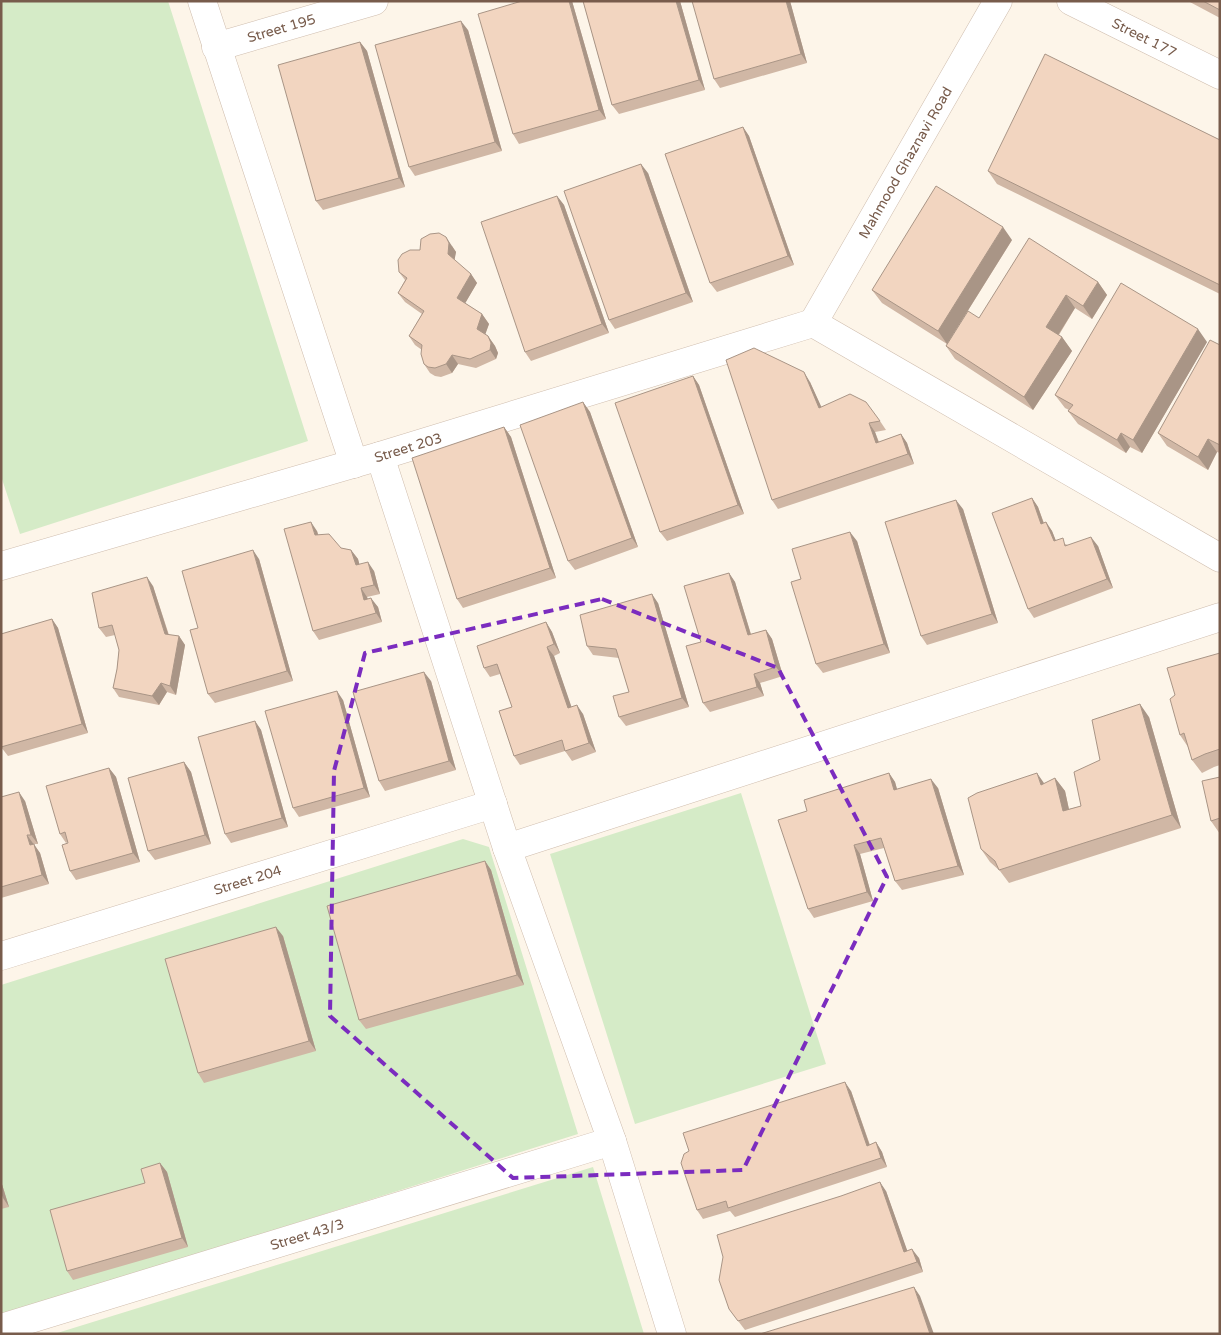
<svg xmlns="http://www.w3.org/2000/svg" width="1221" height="1335" viewBox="0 0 1221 1335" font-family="'Varela Round',sans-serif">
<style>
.green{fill:#d5ebc7}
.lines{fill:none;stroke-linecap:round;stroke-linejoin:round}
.minor-casing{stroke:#cfbdae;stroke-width:29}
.minor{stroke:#fff;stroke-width:28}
.wall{fill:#d0b7a5}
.shaded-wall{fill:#a99586}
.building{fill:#f2d5c0;stroke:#a99586}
.marked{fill:none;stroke:#7b2cbf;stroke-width:4;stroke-dasharray:10 6;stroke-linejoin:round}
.labels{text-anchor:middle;stroke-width:4;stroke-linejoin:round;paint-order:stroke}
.street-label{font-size:14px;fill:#785c4c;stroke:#fff9f0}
</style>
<rect width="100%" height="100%" fill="#fdf5e9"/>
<path class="green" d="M1,1H168L308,441L20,534L1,476Z
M741,793L826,1064L635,1124L550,854Z
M463,839L489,847L578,1134L1,1316V985Z
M593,1167L644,1334H54Z"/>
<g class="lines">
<g class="minor-casing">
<g id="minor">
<path d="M202,1L354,464"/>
<path id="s1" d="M1071,1L1220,75"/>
<path id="s2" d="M216,47L374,1"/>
<path d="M813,323L1220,558"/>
<path id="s3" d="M813,323L998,1"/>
<path d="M380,456L507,848L612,1141L672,1334"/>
<path id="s4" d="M1,566L380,456L813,323"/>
<path d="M507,848L1220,617"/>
<path id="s5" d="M1,956L493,804"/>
<path id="s6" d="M1,1328L612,1141"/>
</g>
</g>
<use href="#minor" class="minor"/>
</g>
<path class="wall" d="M572,1L606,119L519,144L513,134Z
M583,1H680L705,90L619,114L612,105Z
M790,1L807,63L720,88L714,79Z
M1188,1H1220V18Z
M468,30L502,151L415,176L409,167Z
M360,42L367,51L405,187L323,210L316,201Z
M743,127L749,136L794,265L717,292L710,283Z
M1220,140V294L997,184L988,171Z
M648,173L693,302L615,329L609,320Z
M557,196L564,205L609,333L531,361L525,352Z
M1012,240L952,336L979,318L1098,282L1107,295L1092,319L1075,308L1059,335L1062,337L1072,351L1033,410L955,359L946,346L947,344L882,303L872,290Z
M452,246L456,252L454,260L471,274L477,283L465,303L482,314L489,324L485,334L488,336L495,346L498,353L496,359L476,368L458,364L452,373L441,377L435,376L430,373L424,364L422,350L415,345L409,336L422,314L405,302L398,293L405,280L399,272Z
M1207,342L1142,453L1130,447L1126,453L1078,424L1068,411L1069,410L1065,408L1055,395Z
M1220,345V453L1217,452L1208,470L1167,446L1158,433Z
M693,376L699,385L744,514L667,541L660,532Z
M810,382L821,407L880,421L886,430L875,432L879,442L901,434L907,443L914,464L778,509L772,500Z
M583,402L590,412L638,547L575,570L568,561Z
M504,427L511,437L556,578L463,608L457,599Z
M1032,498L1038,507L1044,523L1046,522L1052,531L1056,541L1068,545L1098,546L1113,588L1034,618L1028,609Z
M963,509L998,623L927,645L921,636Z
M317,531L318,535L341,548L351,550L358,559L359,564L374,571L380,594L367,597L368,599L378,607L382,622L319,640L313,631Z
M857,541L890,653L823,673L816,664Z
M259,559L293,681L215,703L208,694L198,628Z
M729,573L735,582L751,634L766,630L772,639L783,676L760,683L764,696L710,712L703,703L701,642Z
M153,586L169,635L179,636L185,645L176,695L167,692L159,705L119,697L113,688L117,669L119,650L115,635L106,637L99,628Z
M658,603L689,707L626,726L619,717L629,692L619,658L593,655L587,646Z
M52,619L58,628L88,733L8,756L1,747Z
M546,622L552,632L560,653L554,656L571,707L583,714L596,752L572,761L565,751L520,765L514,756L512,707L500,674L490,677L484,668Z
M1220,653V765L1214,767L1202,773L1192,760L1188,747L1180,735L1175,695Z
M431,681L456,770L385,791L379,781Z
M343,700L370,797L299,817L293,808Z
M1149,717L1181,828L1009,883L1000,871L990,862L981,849L1044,784L1055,778L1065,791L1069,809L1081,806L1100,760Z
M255,721L261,730L288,827L231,843L225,834Z
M184,762L191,772L211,844L155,860L148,851Z
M109,768L116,777L140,862L76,880L70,871L68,842L66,843L60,834Z
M889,773L895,782L897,789L938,788L964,875L902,890L895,881L884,848L860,854L873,901L814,918L808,909L807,811Z
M1220,777V834L1211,821Z
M1,797L25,801L38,844H34L40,853L49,884L1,898Z
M485,861L491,870L524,985L366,1029L359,1020Z
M283,936L316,1051L204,1083L198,1073Z
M851,1091L870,1145L876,1142L882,1152L887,1167L735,1217L730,1211L703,1219L697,1210Z
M160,1163L167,1172L188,1247L73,1280L67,1271L145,1183Z
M1,1181L9,1207L1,1209Z
M886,1191L907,1251L919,1258L923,1272L745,1330L729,1309Z"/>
<path class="shaded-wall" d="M569,1H572L606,119L599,110Z
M676,1H680L705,90L699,80Z
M786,1H790L807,63L801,54Z
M461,21L468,30L502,151L495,142Z
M360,42L367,51L405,187L399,178Z
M743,127L749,136L794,265L788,256Z
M641,164L648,173L693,302L686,293Z
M557,196L564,205L609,333L602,324Z
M1003,227L1012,240L947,344L938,331Z
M446,237L456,252L454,263L448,254Z
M471,274L477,283L463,307L457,298Z
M1098,282L1107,295L1092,319L1083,306Z
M1066,295L1075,308L1055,340L1046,327Z
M482,314L489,324L484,338L477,329Z
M1198,329L1207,342L1142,453L1133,440Z
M488,336L495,346L498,353L496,359L490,350Z
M1062,337L1072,351L1033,410L1024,397Z
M452,355L458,364L452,373L446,364Z
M804,372L810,382L826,417L819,408Z
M693,376L699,385L744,514L738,505Z
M583,402L590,412L638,547L632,538Z
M869,423L875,432L882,452L876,443Z
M504,427L511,437L556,578L550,568Z
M1121,433L1130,447L1126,453L1117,440Z
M901,434L907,443L914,464L908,454Z
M1208,439L1217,452L1208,470L1198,457Z
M1032,498L1038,507L1047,533L1041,524Z
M956,500L963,509L998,623L992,614Z
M311,522L317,531L321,544L315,535Z
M1046,522L1052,531L1060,551L1054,541Z
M850,532L857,541L890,653L884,644Z
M1091,537L1098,546L1113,588L1107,579Z
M253,550L259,559L293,681L287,671Z
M351,550L358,559L362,574L356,565Z
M368,562L374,571L380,594L374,585Z
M729,573L735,582L754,645L748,635Z
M147,577L153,586L171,643L165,634Z
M361,588L367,597L371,609L364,600Z
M652,594L658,603L689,707L682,698Z
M371,598L378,607L382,622L376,613Z
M52,619L58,628L88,733L82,724Z
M546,622L552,632L560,653L554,644Z
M766,630L772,639L783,676L776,667Z
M179,636L185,645L176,695L170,686Z
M547,647L554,656L575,717L568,708Z
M424,672L431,681L456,770L449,761Z
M754,674L760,683L764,696L757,687Z
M161,683L167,692L159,705L152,696Z
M337,691L343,700L370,797L364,788Z
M1140,704L1149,717L1181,828L1172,815Z
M577,705L583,714L596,752L589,743Z
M255,721L261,730L288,827L282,818Z
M184,762L191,772L211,844L205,835Z
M109,768L116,777L140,862L133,853Z
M889,773L895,782L900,800L894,790Z
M1037,773L1046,786L1041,785Z
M1055,778L1065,791L1072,824L1063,811Z
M931,779L938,788L964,875L958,866Z
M19,792L25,801L38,844L31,835Z
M27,835L40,853L49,884L42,875L30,845Z
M854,845L860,854L873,901L867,892Z
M485,861L491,870L524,985L517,975Z
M276,927L283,936L316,1051L309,1041Z
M845,1082L851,1091L873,1155L867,1146Z
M876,1142L882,1152L887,1167L881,1158Z
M160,1163L167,1172L188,1247L182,1238Z
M1,1181L9,1207L3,1198L1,1193Z
M880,1182L886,1191L911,1261L904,1252Z
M912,1249L919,1258L923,1272L917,1262Z
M914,1287L920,1296L934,1334H930Z"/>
<path class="building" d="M522,1H569L599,110L513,134L478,14Z
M583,1H676L699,80L612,105Z
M692,1H786L801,54L714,79Z
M1203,1H1220V10Z
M461,21L495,142L409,167L375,45Z
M360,42L399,178L316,201L278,65Z
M1045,54L1220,140V285L988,171Z
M743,127L788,256L710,283L665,154Z
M641,164L686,293L609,320L564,191Z
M936,186L1003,227L938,331L872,290Z
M557,196L602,324L525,352L481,222Z
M439,233L446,237L449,243L448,254L471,274L457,298L482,314L477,329L488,336L491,343L490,350L470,359L452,355L446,364L435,368L428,367L424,364L421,354L422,345L409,336L424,311L398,293L407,278L399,272L398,260L402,254L410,250H420L421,239L430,234Z
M1029,238L1098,282L1083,306L1066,295L1046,327L1062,337L1024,397L946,346L968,311L979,318Z
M1121,283L1198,329L1133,440L1121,433L1117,440L1068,411L1073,405L1055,395Z
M1210,340L1220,345V445L1208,439L1198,457L1158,433Z
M754,348L804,372L819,408L850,394L866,402L880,421L869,423L876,443L901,434L908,454L772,500L726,360Z
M693,376L738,505L660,532L615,403Z
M583,402L632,538L568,561L520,425Z
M504,427L550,568L457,599L412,458Z
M1032,498L1041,524L1046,522L1054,541L1063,538L1065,546L1091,537L1107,579L1028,609L992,513Z
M956,500L992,614L921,636L885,522Z
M311,522L315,535L329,534L341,548L351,550L356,565L368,562L374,585L361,588L364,600L371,598L376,613L313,631L284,529Z
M850,532L884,644L816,664L791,582L801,579L792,549Z
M253,550L287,671L208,694L190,630L198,628L182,571Z
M729,573L748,635L766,630L776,667L754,674L757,687L703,703L686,646L701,642L684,586Z
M147,577L165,634L179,636L170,686L161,683L152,696L113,688L117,669L119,650L112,625L99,628L92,593Z
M652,594L682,698L619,717L613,696L629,692L616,649L587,646L580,615Z
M52,619L82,724L1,747V634Z
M546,622L554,644L547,647L568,708L577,705L589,743L565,751L562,740L514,756L499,711L512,707L497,664L484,668L477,646Z
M1220,653V749L1205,754L1192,760L1184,733L1180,735L1170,699L1175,695L1167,668Z
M424,672L449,761L379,781L353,692Z
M337,691L364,788L293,808L265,711Z
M1140,704L1172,815L999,870L995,861L981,849L968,798L977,793L1037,773L1041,785L1055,778L1063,811L1081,806L1074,772L1100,760L1092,720Z
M255,721L282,818L225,834L198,737Z
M184,762L205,835L148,851L128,778Z
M109,768L133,853L70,871L62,845L68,843L65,832L60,834L46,786Z
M889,773L894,790L931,779L958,866L895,881L881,838L854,845L867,892L808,909L778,820L807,811L804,800Z
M1220,777V818L1211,821L1202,781Z
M19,792L31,835H27L30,845L34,844L42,875L1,887V797Z
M485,861L517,975L359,1020L327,906Z
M276,927L309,1041L198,1073L165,959Z
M845,1082L867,1146L876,1142L881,1158L728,1208L726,1201L697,1210L681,1163L684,1154L689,1151L683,1133Z
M160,1163L182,1238L67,1271L50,1210L145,1183L141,1169Z
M880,1182L904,1252L912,1249L917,1262L738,1321L729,1309L719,1280L723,1257L717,1235L841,1196Z
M914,1287L930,1334H760Z"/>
<path class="marked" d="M602,599L778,668L887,877L743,1170L513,1178L330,1016L334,771L365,653Z"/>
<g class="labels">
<g class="street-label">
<text dy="5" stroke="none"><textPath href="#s2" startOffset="68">Street 195</textPath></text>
<text dy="5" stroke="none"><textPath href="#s1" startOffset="82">Street 177</textPath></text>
<text dy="5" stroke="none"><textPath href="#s3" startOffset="185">Mahmood Ghaznavi Road</textPath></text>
<text dy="5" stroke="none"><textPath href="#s4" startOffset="424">Street 203</textPath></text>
<text dy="5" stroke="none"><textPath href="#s5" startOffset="258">Street 204</textPath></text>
<text dy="5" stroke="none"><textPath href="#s6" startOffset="320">Street 43/3</textPath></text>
</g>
</g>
<rect width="1221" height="1335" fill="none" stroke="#785c4c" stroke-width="5"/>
</svg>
